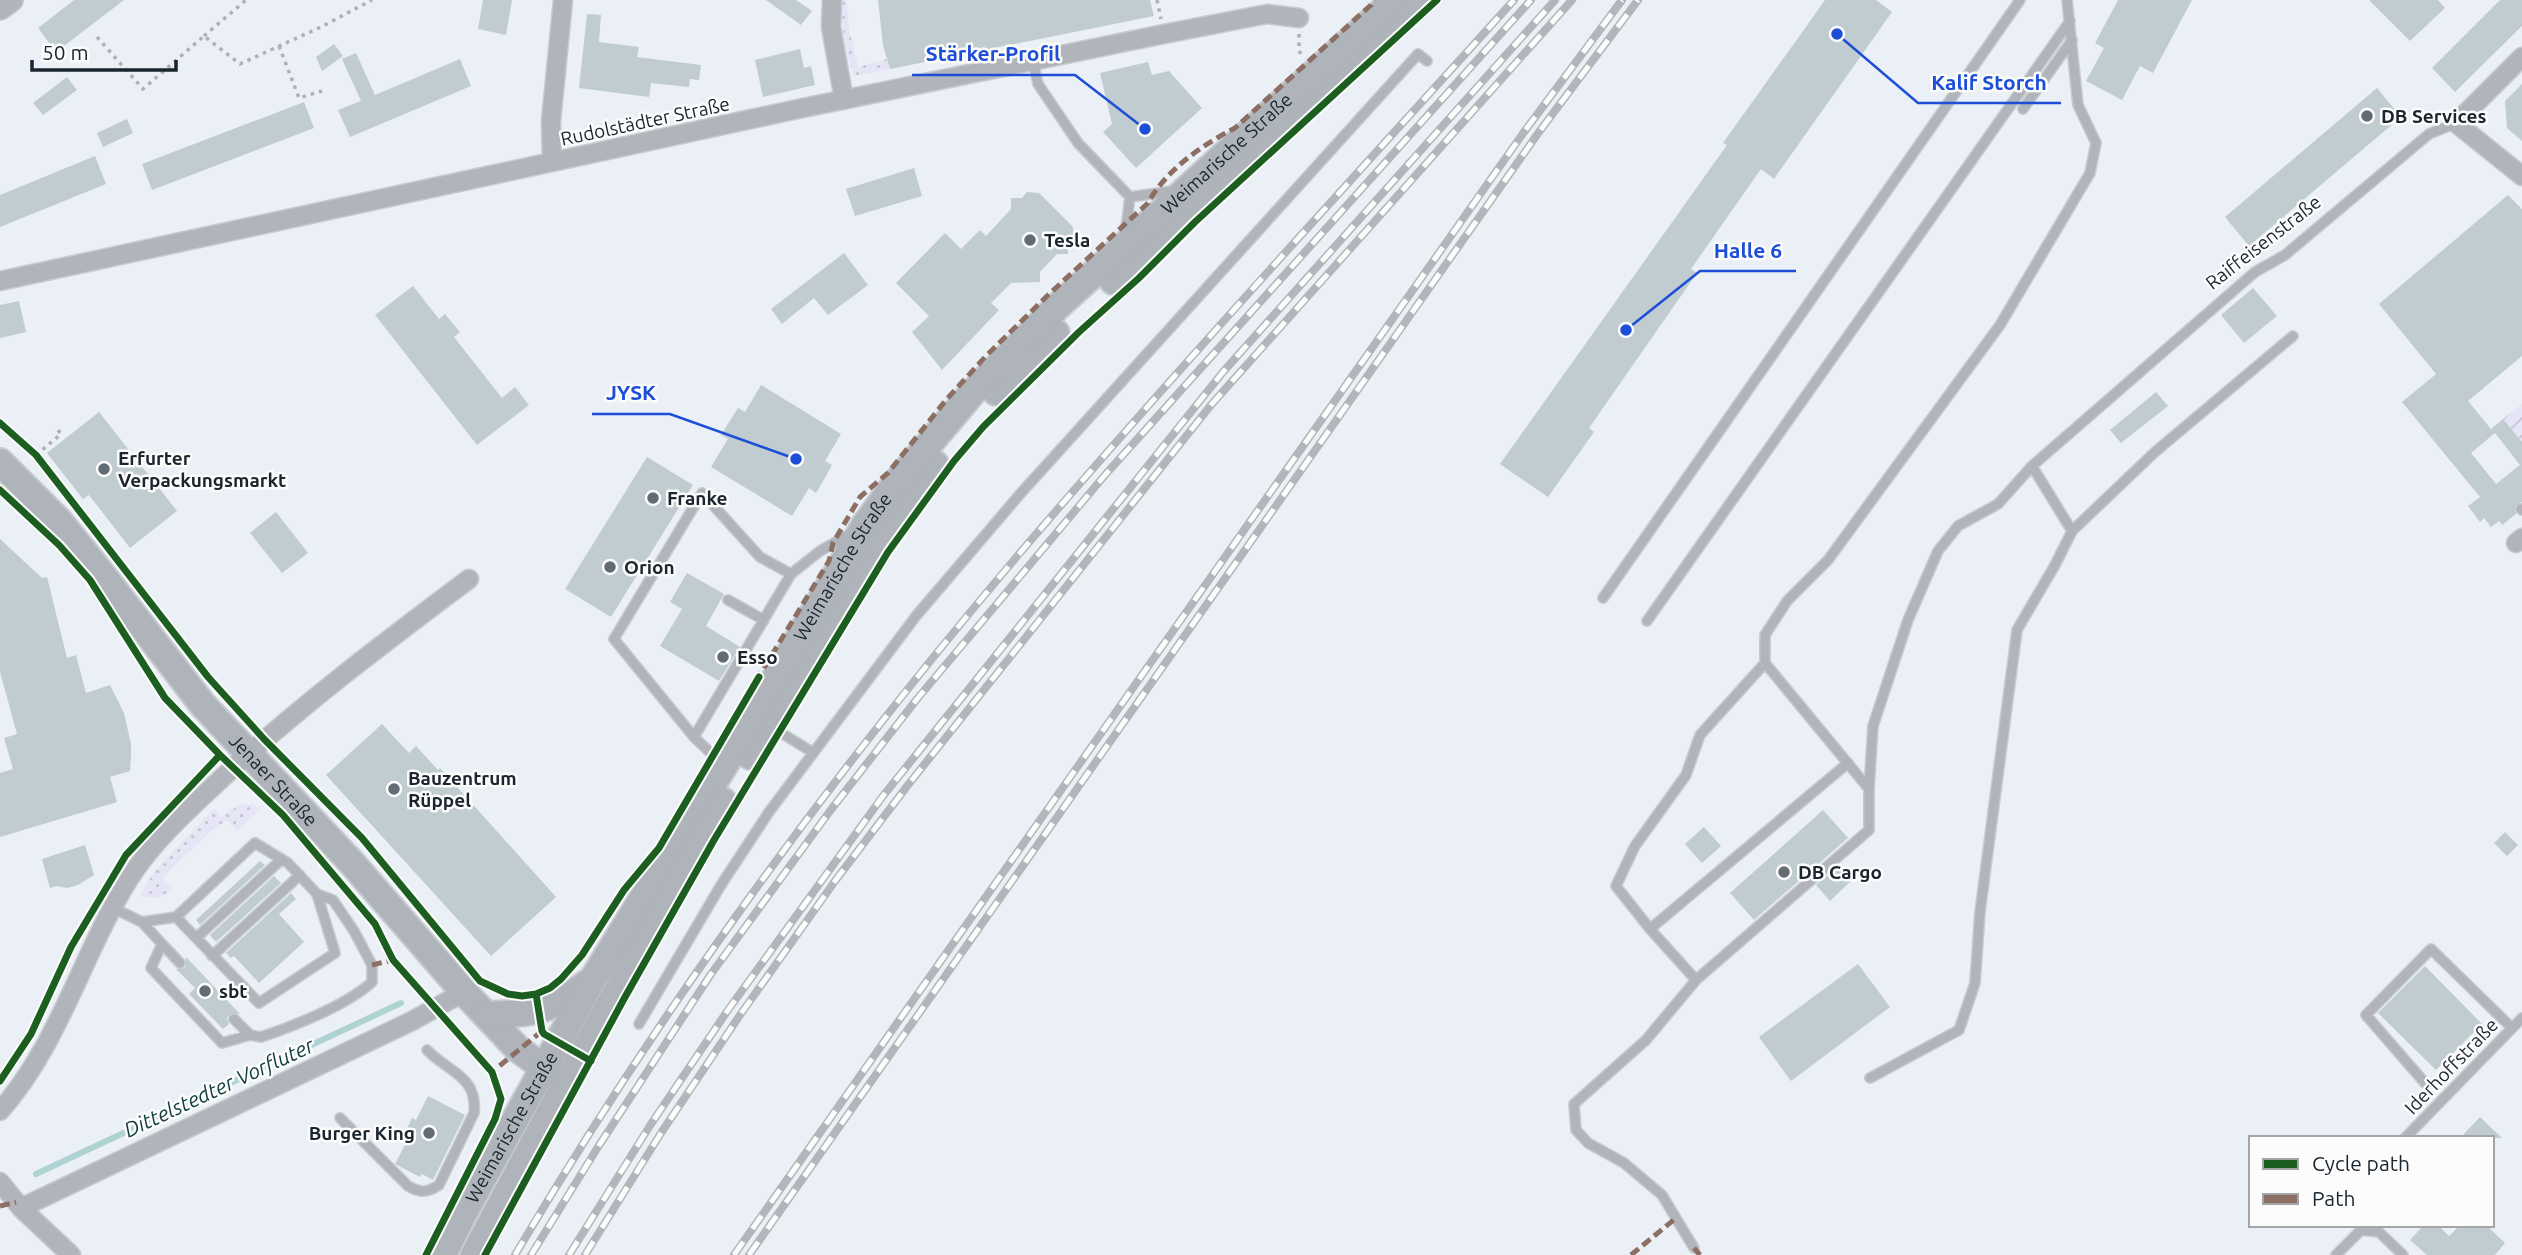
<svg xmlns="http://www.w3.org/2000/svg" width="2522" height="1255" viewBox="0 0 2522 1255" font-family="Ubuntu,sans-serif">
<style>
.grass{fill:url(#grass-dots)}
.garden{fill:url(#garden-furrows)}
.lines{fill:none;stroke-linecap:round;stroke-linejoin:round}
.stream{stroke:#afd2d3;stroke-width:6}
.building{fill:#c1ccd1;fill-rule:evenodd}
.service-casing{stroke:#c6cbd1;stroke-width:12}
.minor-casing{stroke:#c6cbd1;stroke-width:21}
.tertiary-casing{stroke:#c6cbd1;stroke-width:26}
.secondary-casing{stroke:#c6cbd1;stroke-width:30}
.path{stroke:#aeb0b5;stroke-width:3.5;stroke-dasharray:3.5 5;stroke-linecap:butt}
.service{stroke:#b1b4ba;stroke-width:9}
.minor{stroke:#b1b4ba;stroke-width:18}
.tertiary{stroke:#b1b4ba;stroke-width:23}
.secondary{stroke:#aeb4ba;stroke-width:26}
.rail-casing{stroke:#b2b5ba;stroke-width:8}
.rail{stroke:#fcfcfc;stroke-width:5;stroke-dasharray:16;stroke-linecap:butt}
.quiet{stroke:#8d6e63;stroke-width:5;stroke-dasharray:10 5;stroke-linecap:butt}
.cycleway-casing{stroke:#fcfcfc;stroke-width:11}
.cycleway{stroke:#1b5e20;stroke-width:7}
.poi-dot{fill:#636c75;stroke:#fcfcfc;stroke-width:2.5}
.labels{text-anchor:middle;stroke-width:5;stroke-linejoin:round;paint-order:stroke}
.poi-label{font-size:19px;font-weight:bold;fill:#1b252f;stroke:#fcfcfc;text-anchor:start}
.street-label{font-size:19px;fill:#1b252f;stroke:#fcfcfc}
.water-label{font-size:21px;font-style:italic;fill:#0f3c3c;stroke:#fcfcfc}
.leader{fill:none;stroke:#1d4ed8;stroke-width:2.5}
.callout-dot{fill:#1d4ed8;stroke:#fcfcfc;stroke-width:2.5}
.callout-label{font-size:21px;text-anchor:middle;font-weight:bold;fill:#1d4ed8;stroke:#fcfcfc;stroke-width:5;stroke-linejoin:round;paint-order:stroke}
</style>
<defs>
<pattern id="grass-dots" width="8" height="8" patternUnits="userSpaceOnUse" patternTransform="scale(1.75)"><rect width="8" height="8" fill="#e6e5f5"/><path d="M2 2h.1M6 6h.1" fill="none" stroke="#c5c4d2" stroke-width="1.8" stroke-linecap="round"/></pattern>
<pattern id="garden-furrows" width="10" height="10" patternUnits="userSpaceOnUse" patternTransform="scale(1.75)"><rect width="10" height="10" fill="#e6e5f5"/><path d="M-1 1l2-2M0 10L10 0M9 11l2-2" fill="none" stroke="#c5c4d2"/></pattern>
</defs>
<rect width="100%" height="100%" fill="#eaf0f6"/>
<path class="grass" d="M841,0H847L849,29L858,67L887,59L890,69L854,76L844,42Z
M242,804L253,805L261,809L237,831L227,820L216,829L214,828L162,878L173,889C163,899 154,900 140,895L156,869L214,809L221,816Z"/>
<path class="garden" d="M2522,404V442L2503,419Z"/>
<g class="lines">
<path class="stream" d="M36,1174L401,1003"/>
</g>
<path class="building" d="M74,0H124L56,52L38,28Z
M483,0H512L506,35L478,29Z
M766,0H796L812,11L801,25Z
M878,0H1150L1154,16L890,69L883,45Z
M1825,0H1876L1892,12L1774,179L1761,169L1691,269L1697,273L1589,428L1594,432L1548,497L1500,464L1727,145L1723,143Z
M2118,0H2192L2153,73L2140,66L2122,100L2086,81L2104,48L2095,43Z
M2369,0H2438L2445,8L2410,41Z
M2500,0H2522V26L2455,92L2432,68Z
M587,14L601,15L599,42L639,47L637,57L701,65L699,80L690,79L689,87L651,83L649,97L579,88Z
M334,44L343,56L322,71L316,57Z
M800,49L804,68L811,66L815,85L763,97L755,60Z
M356,53L375,95L460,59L471,86L350,137L338,110L361,101L342,59Z
M1148,62L1152,75L1169,71L1202,108L1136,168L1103,132L1112,124L1100,73Z
M67,77L77,90L43,115L33,103Z
M2522,84V141L2507,128L2505,101Z
M2377,88L2401,117L2249,246L2225,217Z
M304,102L314,128L152,190L142,164Z
M127,119L133,133L103,147L97,133Z
M95,156L106,184L0,227V195Z
M914,168L922,196L855,216L846,189Z
M1027,192L1039,193L1073,227L1074,237L1068,243V254H1057L1040,272V282L1011,283L991,303L999,310L942,370L912,332L929,316L896,283L945,233L961,249L980,230L986,236L1011,209V198H1022Z
M2508,195L2522,209V356L2468,401L2491,429L2503,419L2522,442V502L2515,507L2516,514L2502,525L2499,521L2491,527L2484,518L2480,522L2468,506L2480,497L2402,402L2436,374L2379,304ZM2495,433L2520,465L2496,484L2471,453Z
M844,253L868,285L828,315L814,298L782,324L771,309Z
M413,286L439,319L445,314L460,332L454,337L502,398L515,387L529,405L477,445L375,315Z
M2253,288L2277,316L2244,343L2221,315Z
M19,301L26,332L0,338V305Z
M761,385L841,434L825,461L832,465L825,478L816,493L809,488L792,516L711,467L728,439L721,435L738,408L745,412Z
M2156,392L2168,406L2121,443L2110,430Z
M99,412L177,511L130,548L89,495L83,499L47,453Z
M647,457L693,485L611,617L565,589Z
M276,512L308,553L282,573L250,533Z
M0,539L42,578L47,577L67,658L76,655L86,693L110,685L124,713L131,744V757L130,771L110,777L117,802L0,837V773L13,769L4,738L17,734L0,672Z
M687,573L724,594L706,626L740,647L719,681L660,646L682,609L670,602Z
M382,724L409,753L416,746L438,770L440,768L556,897L491,956L326,775Z
M1823,810L1848,838L1754,920L1730,893Z
M1704,827L1721,846L1702,863L1685,844Z
M2505,832L2518,845L2507,856L2494,843Z
M85,845L94,875L78,885L67,888L56,886L50,888L42,859Z
M260,861L265,865L200,925L196,920Z
M1837,867L1851,881L1830,901L1816,885Z
M274,876L281,883L216,942L210,935Z
M291,893L296,899L279,914L304,942L259,983L234,956L231,958L226,953Z
M186,957L240,1014H230L227,1018L229,1024L223,1029L189,994L195,988L176,969L185,968Z
M1858,964L1890,1007L1791,1081L1759,1037Z
M2425,966L2482,1024L2436,1070L2378,1013Z
M428,1096L465,1115L433,1180L422,1174L420,1177L395,1164L409,1137L404,1135L412,1118L416,1120Z
M2480,1117L2502,1138H2460Z
M2424,1225H2438L2449,1236L2460,1225H2486L2505,1243L2495,1255H2427L2410,1240Z"/>
<g class="lines">
<g class="service-casing">
<path id="service" d="M1033,61L1038,84L1078,143L1130,197L1125,236
M2023,109L2072,40
M1130,197L1173,191
M2032,466L2072,531L2155,452L2293,336
M2521,509L2522,510
M1603,598L2020,0
M728,600L764,620
M1647,621L2070,21
M770,726L812,752
M694,737L614,639L702,493L760,557L791,574
M721,763L694,737L791,574L820,551L852,533
M1869,789L1873,726L1908,620L1938,551L1958,526L1998,504L2032,466L2255,272L2285,255L2429,134L2456,123
M113,908L142,922L176,917L259,1003L335,953L317,894L288,863L255,843L176,917
M142,922L162,944L151,968L222,1043L250,1035
M1650,929L1616,886L1635,846L1686,775L1700,735L1765,663
M196,938L282,859
M162,944L180,963
M212,956L300,875
M1696,980L1650,929L1848,763
M234,1019L250,1035L261,1037C294,1026 347,1005 372,982V965L354,931L333,900L317,894
M639,1024L721,885L769,812L916,616L1021,493L1418,54L1427,61
M1870,1078L1959,1030L1975,983L1980,912L2017,630L2055,565L2072,531
M2425,1083L2366,1015L2431,949L2512,1028
M340,1118L408,1186C420,1193 427,1193 439,1185L474,1113C478,1076 448,1072 427,1050
M2405,1138L2522,1018
M1694,1248L1662,1195L1624,1163L1588,1143L1576,1130L1574,1104L1646,1040L1696,980L1869,830V789L1765,663V635L1787,601L1828,560L2000,325L2090,173L2096,143L2078,105L2067,0
M2336,1255L2361,1230L2379,1232L2403,1255"/>
</g>
<g class="minor-casing">
<path id="minor" d="M832,0L831,27L844,100
M2522,57L2456,123L2522,176
M552,162L551,121L563,0
M0,281L798,109L1164,34L1267,14L1299,18
M2516,543L2522,538
M0,1111C59,1045 82,954 129,879C153,841 189,809 222,778C300,706 385,642 469,579
M0,1182L21,1208L71,1255
M21,1208L412,1021L464,992"/>
</g>
<g class="tertiary-casing">
<path id="tertiary" d="M0,8L11,0"/>
</g>
<g class="secondary-casing">
<g id="secondary">
<path d="M1113,281L1423,0"/>
<path d="M996,392L1056,333"/>
<path id="s1" d="M0,462L59,521L97,568L203,705L352,863L464,992L518,1049L556,1077"/>
<path d="M750,756C809,658 863,554 935,464"/>
<path d="M486,1015C534,1014 550,1011 589,982"/>
<path id="s2" d="M443,1255L462,1216L593,979L724,766L865,525L896,483L972,393L1057,307L1395,0"/>
<path d="M474,1255L566,1082L723,801"/>
</g>
</g>
<path class="path" d="M1157,0L1161,19
M1299,34V51L1303,56
M204,36L246,0
M97,37L143,89L204,36L240,64L323,26L372,0
M279,46L299,98L322,91
M36,455L61,434L55,426"/>
<use href="#service" class="service"/>
<use href="#minor" class="minor"/>
<use href="#tertiary" class="tertiary"/>
<use href="#secondary" class="secondary"/>
<g class="rail-casing">
<path id="rail" d="M515,1255C661,1008 833,773 1019,554C1180,366 1348,184 1514,0
M531,1255L598,1147L711,974L830,811L917,699L1105,475L1531,0
M569,1255L651,1124L728,1010L883,796L1223,372L1555,0
M585,1255L661,1133L740,1015L835,881L908,785L1211,405L1572,0
M734,1255L1524,132L1622,0
M749,1255L1539,132L1638,0"/>
</g>
<use href="#rail" class="rail"/>
<path class="quiet" d="M756,681L829,561L833,543L860,497L888,473L946,400L986,356L1047,296L1148,203C1166,170 1202,145 1235,128L1371,5L1374,0
M372,965L393,960
M493,1077L492,1072L542,1031
M0,1206L16,1202
M1694,1248L1700,1255
M1631,1255L1676,1218"/>
<g class="cycleway-casing">
<path id="cycleway" d="M0,423L36,455L208,677L264,739L362,838L480,981L508,994L522,996L536,994L550,988L561,979L582,955L624,890L659,848L759,677
M0,490L59,545L90,580L165,698L220,755L283,815L375,924L393,960L492,1072L501,1099L495,1119L426,1255
M536,994L542,1031L544,1034L591,1061
M0,1081L31,1034L71,947L126,855L220,755
M485,1255L625,997L714,840L888,552L954,461L983,427L1079,332L1139,278L1195,222L1437,0"/>
</g>
<use href="#cycleway" class="cycleway"/>
</g>
<g class="poi-dot">
<circle cx="2367" cy="116" r="7"/>
<circle cx="1030" cy="240" r="7"/>
<circle cx="104" cy="469" r="7"/>
<circle cx="653" cy="498" r="7"/>
<circle cx="610" cy="567" r="7"/>
<circle cx="723" cy="657" r="7"/>
<circle cx="394" cy="789" r="7"/>
<circle cx="1784" cy="872" r="7"/>
<circle cx="205" cy="991" r="7"/>
<circle cx="429" cy="1133" r="7"/>
</g>
<g class="labels">
<g class="poi-label">
<text x="2381" y="123">DB Services</text>
<text x="1044" y="247">Tesla</text>
<text x="118" y="465">Erfurter<tspan x="118" dy="22">Verpackungsmarkt</tspan></text>
<text x="667" y="505">Franke</text>
<text x="624" y="574">Orion</text>
<text x="737" y="664">Esso</text>
<text x="408" y="785">Bauzentrum<tspan x="408" dy="22">Rüppel</tspan></text>
<text x="1798" y="879">DB Cargo</text>
<text x="219" y="998">sbt</text>
<text x="415" y="1140" text-anchor="end">Burger King</text>
</g>
<g class="street-label">
<text transform="translate(645 121) rotate(-12)" y="7">Rudolstädter Straße</text>
<text dy="7" stroke="none"><textPath href="#s2" startOffset="1363">Weimarische Straße</textPath></text>
<text transform="translate(2263 242) rotate(-38)" y="7">Raiffeisenstraße</text>
<text dy="7" stroke="none"><textPath href="#s2" startOffset="796">Weimarische Straße</textPath></text>
<text dy="7" stroke="none"><textPath href="#s1" startOffset="420">Jenaer Straße</textPath></text>
<text transform="translate(2451 1066) rotate(-46)" y="7">Iderhoffstraße</text>
<text dy="7" stroke="none"><textPath href="#s2" startOffset="145">Weimarische Straße</textPath></text>
</g>
<g class="water-label">
<text transform="translate(219 1088) rotate(-25)" y="7">Dittelstedter Vorfluter</text>
</g>
</g>
<path class="leader" d="M1145 129L1075 75H912M1837 34L1918 103H2061M1626 330L1700 271H1796M796 459L670 414H592"/>
<g class="callout-dot">
<circle cx="1145" cy="129" r="7"/>
<circle cx="1837" cy="34" r="7"/>
<circle cx="1626" cy="330" r="7"/>
<circle cx="796" cy="459" r="7"/>
</g>
<g class="callout-label">
<text x="993" y="61">Stärker-Profil</text>
<text x="1989" y="90">Kalif Storch</text>
<text x="1748" y="258">Halle 6</text>
<text x="631" y="400">JYSK</text>
</g>
<rect x="2249" y="1136" width="245" height="91" fill="#fcfcfc" stroke="#a2a6aa" stroke-width="2"/>
<rect x="2263" y="1159" width="35" height="10" fill="#1b5e20" stroke="#a2a6aa" stroke-width="2"/>
<text x="2312" y="1171" font-size="21" fill="#1b252f">Cycle path</text>
<rect x="2263" y="1194" width="35" height="10" fill="#8d6e63" stroke="#a2a6aa" stroke-width="2"/>
<text x="2312" y="1206" font-size="21" fill="#1b252f">Path</text>
<path d="M32 60v10h144v-10" fill="none" stroke="#1b252f" stroke-width="3.5"/>
<text x="42" y="60" font-size="21" fill="#1b252f" stroke="#fcfcfc" stroke-width="5" paint-order="stroke">50 m</text>
</svg>
